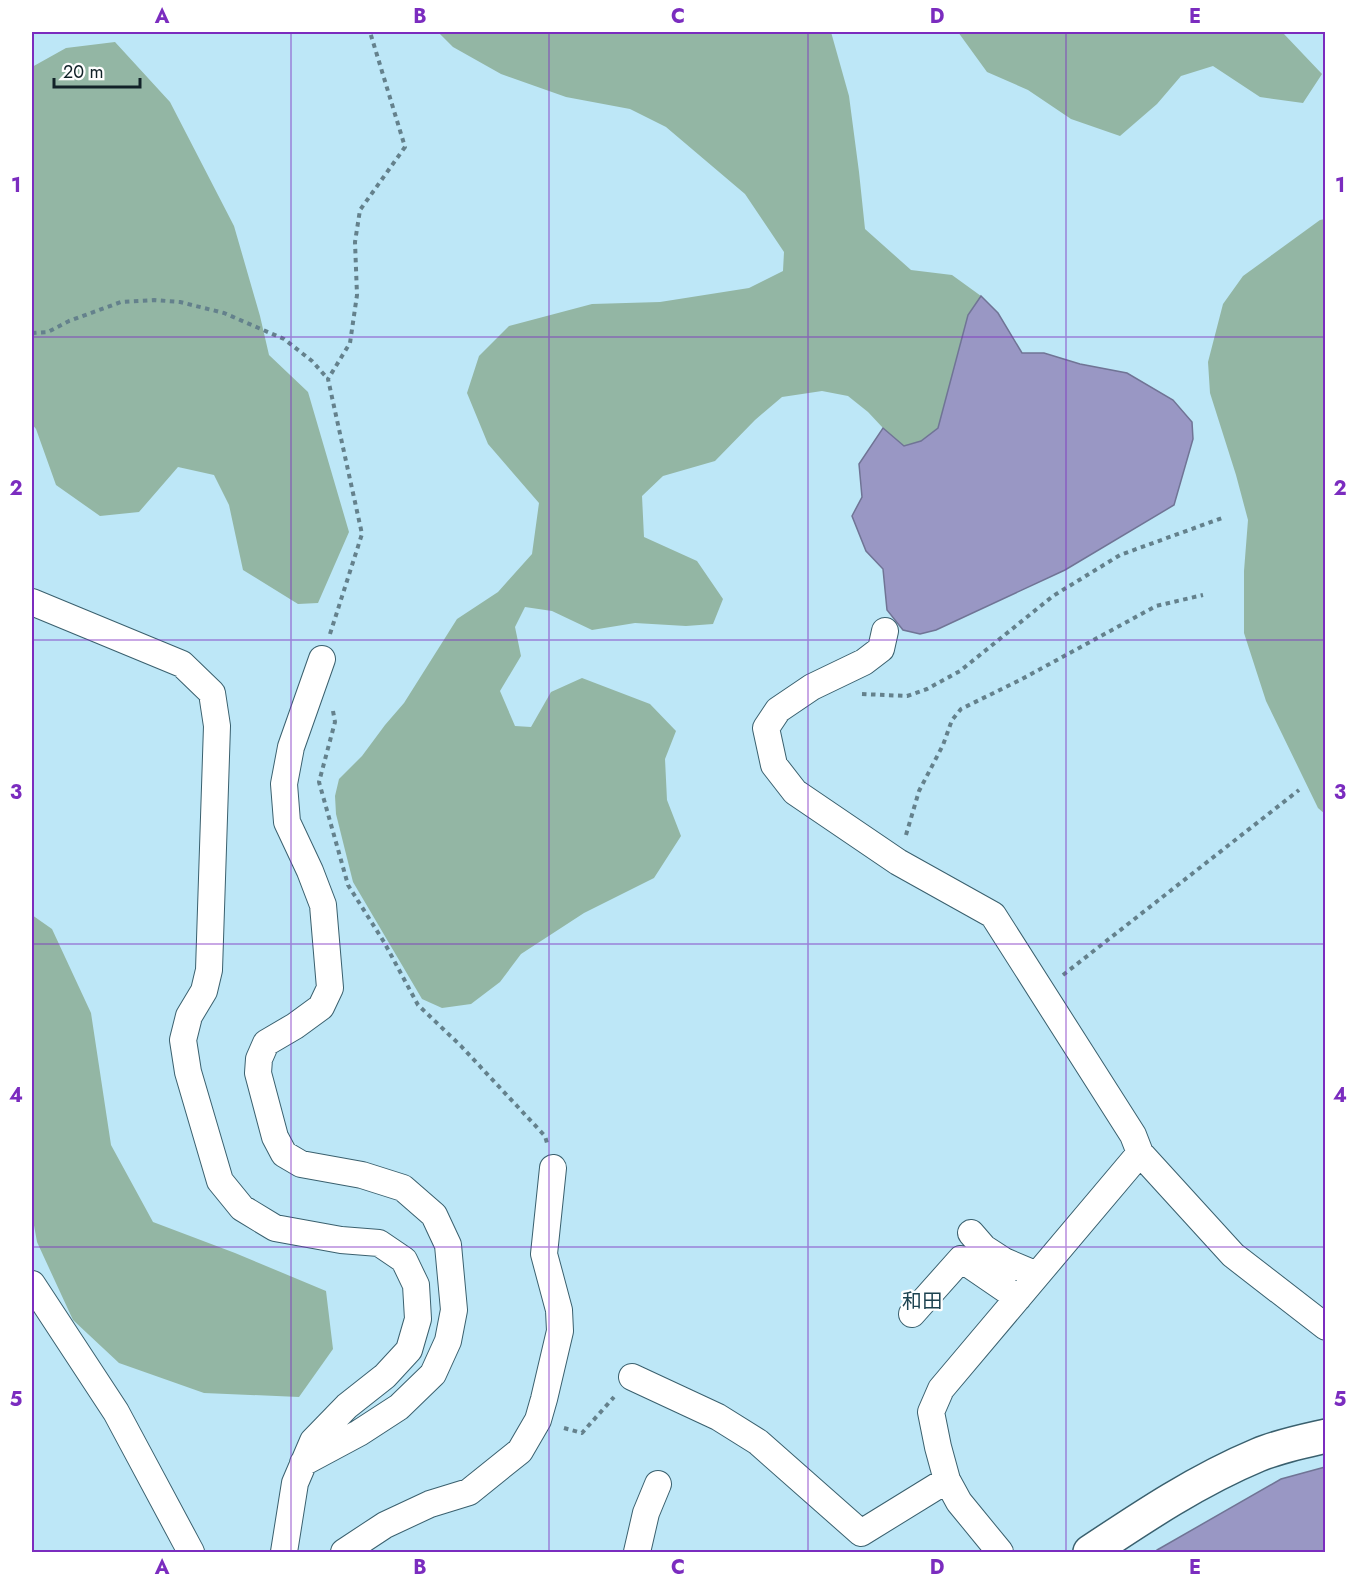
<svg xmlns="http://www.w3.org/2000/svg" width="1357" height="1584" viewBox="0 0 1357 1584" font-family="Jost,'Noto Sans JP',sans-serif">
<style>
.green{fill:#93b6a4}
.water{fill:#9997c4;stroke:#707495;stroke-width:1.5}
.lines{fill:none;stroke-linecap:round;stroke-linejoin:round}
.street-casing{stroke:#3a606e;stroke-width:28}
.secondary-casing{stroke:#3a606e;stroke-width:36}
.path{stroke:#64818c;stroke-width:4;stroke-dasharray:4.5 4.5;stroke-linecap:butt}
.street{stroke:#fff;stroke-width:26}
.secondary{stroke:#fff;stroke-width:33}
.grid{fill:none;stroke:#7b2cbf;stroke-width:1.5;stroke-opacity:0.55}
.labels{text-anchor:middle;stroke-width:4.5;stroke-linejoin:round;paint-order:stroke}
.quarter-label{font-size:20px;fill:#1d4350;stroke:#fff}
.neatline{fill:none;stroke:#7b2cbf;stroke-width:2}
.grid-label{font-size:20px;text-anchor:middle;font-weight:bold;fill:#7b2cbf}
</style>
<rect width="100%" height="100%" fill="#bde7f7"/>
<path class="green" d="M438,32H831L849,96L859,172L865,229L911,270L952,275L981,296L968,315L938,428L921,441L904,446L883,428L868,412L848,396L822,391L782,397L755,420L715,461L663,476L642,496L644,537L697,561L723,599L713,624L686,626L635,623L592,630L552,611L525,607L515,627L521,656L500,691L515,726L531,727L551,692L582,678L650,704L676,731L665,759L667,800L681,836L654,878L584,913L521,954L500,982L471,1004L442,1008L422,999L353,882L336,814L335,796L339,779L362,756L385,725L404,703L457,619L498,592L532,554L539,503L488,444L467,393L479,356L509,326L592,304L660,302L749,288L783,271L784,252L745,194L666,127L630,109L566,97L501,74L453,47Z
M958,32H1281L1284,34L1322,74L1303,103L1260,97L1213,66L1181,76L1157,104L1120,136L1071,119L1028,90L987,72Z
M115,42L170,102L234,226L260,316L269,355L308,392L349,532L318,603L298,604L243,570L229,505L214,475L178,467L139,512L100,516L56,485L36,429L32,424V67L66,48Z
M1325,219H1326L1325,814L1318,808L1266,701L1244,633V571L1248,520L1236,475L1210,393L1208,362L1223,304L1243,276L1320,220Z
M32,915L52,929L91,1013L111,1145L153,1222L235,1253L326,1291L333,1349L299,1397L204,1393L119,1363L73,1320L37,1242L32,1214Z"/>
<path class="water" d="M981,296L998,313L1022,353H1044L1080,364L1127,373L1173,400L1192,422L1193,439L1174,505L1065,570L936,630L920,634L903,630L887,610L883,569L866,551L852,516L862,497L859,464L883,428L904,446L921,441L938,428L968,315Z
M1325,1467V1552H1157V1550L1281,1479Z"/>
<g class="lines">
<g class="street-casing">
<path id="street" d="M32,602L182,664L212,693L217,726L209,970L204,991L189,1016L183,1040L188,1072L220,1181L242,1208L275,1228L341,1240L379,1243L404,1260L416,1285L418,1319L409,1350L385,1376L347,1406L313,1441L295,1483L284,1552
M885,631L881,649L864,662L812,687L778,710L766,728L774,765L795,792L898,862L993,915L1133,1135L1140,1153
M971,1233L984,1248L1004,1261L1037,1275
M32,1284L116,1412L191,1552
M912,1314L961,1259L1018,1298
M632,1377L718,1417L758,1442L861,1533L947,1480
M303,1463L359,1433L399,1407L433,1374L448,1341L454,1310L448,1245L434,1215L403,1188L362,1175L301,1164L284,1154L275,1137L258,1073L259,1059L266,1043L295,1026L321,1007L330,988L323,905L310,871L287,822L284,784L291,747L322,659
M344,1552L385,1525L430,1504L469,1492L520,1451L538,1420L544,1399L560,1331L559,1310L544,1254L553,1168
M637,1552L646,1513L658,1484
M1000,1552L959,1502L947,1480L938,1447L931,1412L941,1389L1140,1153L1233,1255L1326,1327"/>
</g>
<g class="secondary-casing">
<path id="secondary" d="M1090,1552C1144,1516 1198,1480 1258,1455C1279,1446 1304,1441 1326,1436"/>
</g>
<path class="path" d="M32,333L48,332L69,321L121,302L154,300L180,302L224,313L284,339L312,361L328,379
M330,634L362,534L328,379L350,343L357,295L355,242L360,210L405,147L370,32
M862,694L907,696L927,689L960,671L1053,596L1120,555L1222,518
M333,711L335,722L319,782L348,885L384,942L418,1005L461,1046L545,1136L547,1143
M906,835L919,791L943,745L952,720L961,709L1022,679L1156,606L1203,595
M1063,975L1299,790
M564,1428L582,1433L614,1397"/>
<use href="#street" class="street"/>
<use href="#secondary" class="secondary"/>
</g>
<path class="grid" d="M291,32V1552M549,32V1552M808,32V1552M1066,32V1552M32,337H1326M32,640H1326M32,944H1326M32,1247H1326"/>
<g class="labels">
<g class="quarter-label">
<text x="922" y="1308">和田</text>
</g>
</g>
<rect width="1357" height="1584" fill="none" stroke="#ffffff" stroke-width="66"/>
<path d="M54 78v9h86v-9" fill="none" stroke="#122228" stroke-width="3"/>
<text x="63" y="78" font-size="18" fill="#122228" stroke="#ffffff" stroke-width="4.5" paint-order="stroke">20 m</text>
<rect x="33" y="33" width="1291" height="1518" class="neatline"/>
<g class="grid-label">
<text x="162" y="23">A</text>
<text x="420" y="23">B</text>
<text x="678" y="23">C</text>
<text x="937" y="23">D</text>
<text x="1195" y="23">E</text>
<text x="16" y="192">1</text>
<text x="1340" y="192">1</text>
<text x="16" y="495">2</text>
<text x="1340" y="495">2</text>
<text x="16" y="799">3</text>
<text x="1340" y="799">3</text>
<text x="16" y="1102">4</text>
<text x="1340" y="1102">4</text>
<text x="16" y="1406">5</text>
<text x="1340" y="1406">5</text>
<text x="162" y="1574">A</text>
<text x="420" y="1574">B</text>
<text x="678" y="1574">C</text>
<text x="937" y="1574">D</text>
<text x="1195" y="1574">E</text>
</g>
</svg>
